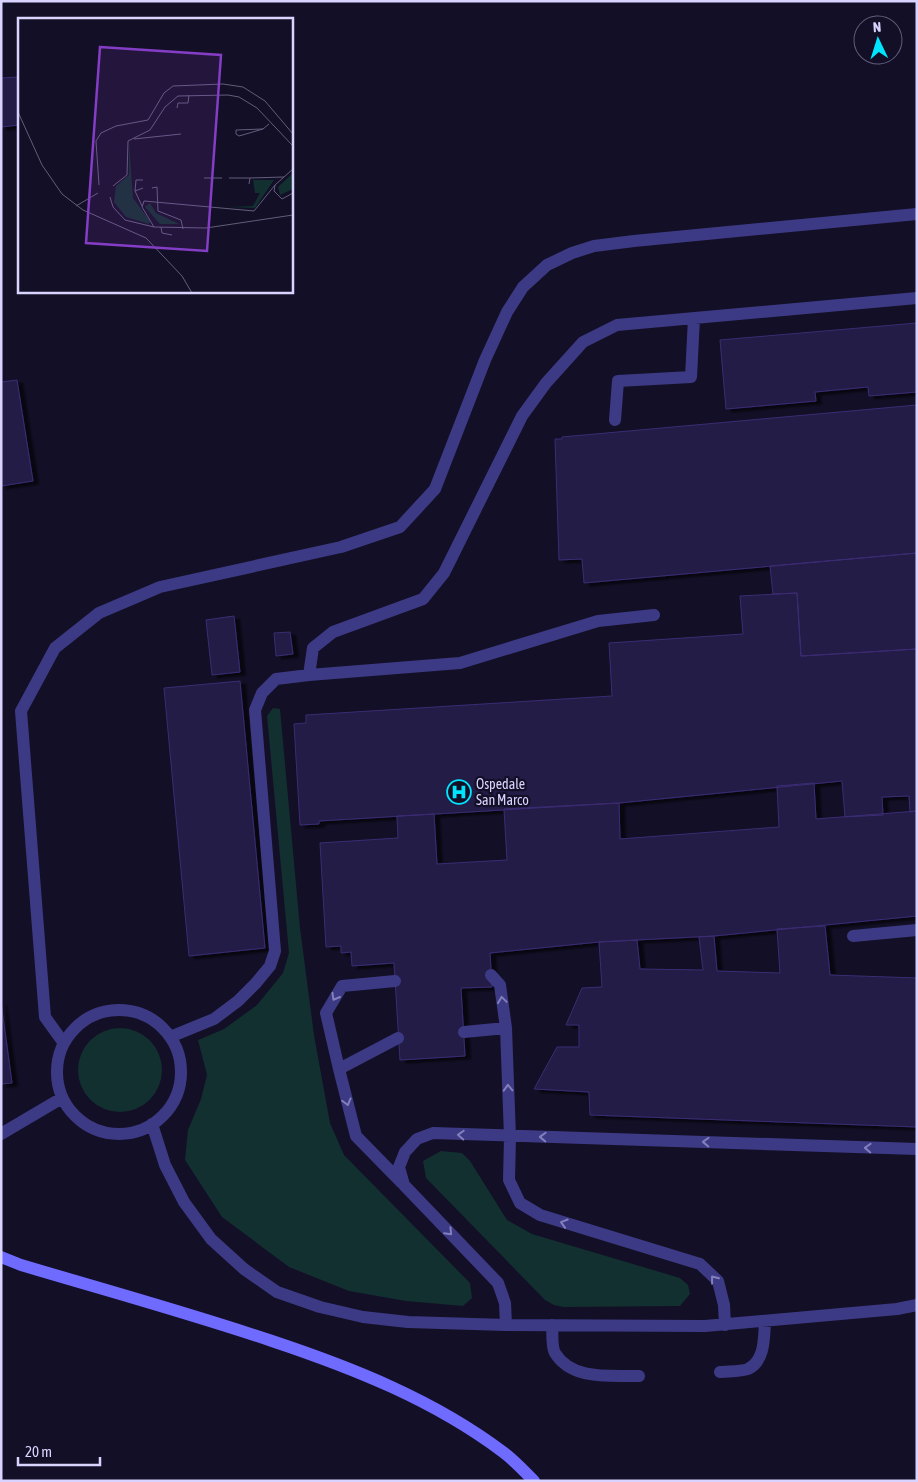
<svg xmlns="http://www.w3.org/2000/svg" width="918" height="1482" viewBox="0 0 918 1482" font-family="'Asap Condensed',sans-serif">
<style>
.green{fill:#12302f}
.building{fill:#241b47;stroke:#3b2d73;filter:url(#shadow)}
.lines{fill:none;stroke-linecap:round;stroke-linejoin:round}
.lane{stroke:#3d3a85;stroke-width:12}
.secondary{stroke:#6f6bff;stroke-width:12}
.oneway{stroke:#837fbc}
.labels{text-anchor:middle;stroke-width:4.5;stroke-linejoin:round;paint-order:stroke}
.poi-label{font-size:14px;fill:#d9d4ff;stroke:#130f26;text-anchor:start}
.inset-road{fill:none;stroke:#625e7d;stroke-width:1}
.view{fill:#843dc5;fill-opacity:0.15;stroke:#843dc5;stroke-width:2.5}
.inset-edge{fill:none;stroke:#d9d4ff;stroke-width:2.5}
</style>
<defs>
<filter id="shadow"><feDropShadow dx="5.5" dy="3" stdDeviation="1" flood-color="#0009"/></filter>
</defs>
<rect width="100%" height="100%" fill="#130f26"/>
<path class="green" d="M273,708L280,709L300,928L314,1035L330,1123L344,1155L470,1283L472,1298L463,1306L406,1301L349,1291L289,1267L222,1217L185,1160L188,1130L201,1099L207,1075L198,1040L224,1029L257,1005L283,973L289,953L267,716Z
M78 1070a42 42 0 1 1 84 0a42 42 0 1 1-84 0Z
M441,1151L462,1153L470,1161L507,1220L532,1234L680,1278L688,1285L690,1294L680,1306L564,1307L554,1305L545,1300L426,1178L423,1161Z"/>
<path class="building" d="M19,77V125L1,127V78Z
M917,323V392L869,396L868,387L815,392L816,401L726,409L720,340Z
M17,380L33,481L1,486V382Z
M917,405V553L584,583L582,559L559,560L555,439H562V437Z
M917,553V649L801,656L797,593L773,594L770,566Z
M797,593L801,656L917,649V811L910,812L909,796L882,797L883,815L845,817L842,781L619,803L319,821V824L300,825L294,724L306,723V715L612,696L609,643L743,634L740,596Z
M234,616L240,672L212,675L206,620Z
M290,632L293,654L276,656L274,633Z
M240,681L265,948L189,956L164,688Z
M814,783L816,819L917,811V916L714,936L599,942L490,953L492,987L461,988L465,1056L400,1060L394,963L352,966L351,952L341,953V946L326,947L320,843L398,838L397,816L434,814L437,864L507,860L504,809L619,803L620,839L779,827L777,786Z
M825,926L830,975L917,978V1127L590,1115L589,1092L534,1089L557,1047H579V1025H566L582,988L602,987L599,942L637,940L640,969L703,970L699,937L714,936L717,971L780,973L777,929Z
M1,1002L12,1083L1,1084Z"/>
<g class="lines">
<path class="lane" d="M615,420L618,381L691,377L694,318
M309,675L460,663L598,621L654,615
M853,936L917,930
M491,975L500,985L506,1028
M57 1072a62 62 0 1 1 124 0a62 62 0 1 1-124 0Z
M464,1032L506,1028L510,1137L509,1180L520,1203L540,1215L700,1264L718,1281L724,1305L725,1325
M170,1037L214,1019L238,1001L256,983L270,966L275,951L255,710L262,693L276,679L309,675L313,648L333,632L423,599L444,573L522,416L546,383L583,342L617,325L917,298
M398,1038L339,1069L356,1136L402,1183
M63,1042L45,1017L21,711L55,648L99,613L160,587L341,547L400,527L435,489L485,360L507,312L523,287L547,265L572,253L594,246L634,241L917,214
M339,1069L326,1013L342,986L395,981
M152,1124L165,1165L184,1202L211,1239L244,1269L277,1292L320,1307L363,1317L408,1322L506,1325L705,1326L897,1309L917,1305
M1,1134L62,1098
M506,1325L505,1303L498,1283L404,1185L399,1167L405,1152L417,1139L433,1133L917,1149
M552,1325C553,1333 551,1346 555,1353C572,1381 611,1375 639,1376
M720,1372C728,1371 740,1372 748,1369C765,1361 764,1338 765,1321"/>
<path class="secondary" d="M1,1257L21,1265C105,1290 189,1313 272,1341C353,1368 434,1400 503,1452C514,1460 524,1471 534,1481"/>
</g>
<defs><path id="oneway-chevron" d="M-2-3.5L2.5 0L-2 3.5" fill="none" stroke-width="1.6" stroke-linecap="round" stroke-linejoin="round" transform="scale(1.25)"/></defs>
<g class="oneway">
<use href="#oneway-chevron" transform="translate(335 997) rotate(120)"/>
<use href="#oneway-chevron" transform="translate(502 1000) rotate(-98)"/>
<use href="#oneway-chevron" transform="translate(508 1088) rotate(-92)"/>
<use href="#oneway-chevron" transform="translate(347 1102) rotate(75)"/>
<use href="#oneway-chevron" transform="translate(461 1135) rotate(-177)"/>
<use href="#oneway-chevron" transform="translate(543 1137) rotate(-178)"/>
<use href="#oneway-chevron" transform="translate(706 1142) rotate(-178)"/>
<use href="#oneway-chevron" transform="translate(868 1148) rotate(-178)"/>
<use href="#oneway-chevron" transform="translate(564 1223) rotate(-163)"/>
<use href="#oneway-chevron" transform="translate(449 1232) rotate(46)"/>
<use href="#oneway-chevron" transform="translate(714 1279) rotate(-128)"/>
</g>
<defs>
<g id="hospital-ring" transform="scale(1.25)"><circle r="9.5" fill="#130f26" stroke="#00e5ff" stroke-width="1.5"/><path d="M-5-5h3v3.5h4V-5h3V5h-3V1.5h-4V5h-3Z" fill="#00e5ff"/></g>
</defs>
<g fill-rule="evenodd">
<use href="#hospital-ring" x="459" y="792"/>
</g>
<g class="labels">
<g class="poi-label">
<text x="476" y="789">Ospedale<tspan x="476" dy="16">San Marco</tspan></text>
</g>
</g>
<g transform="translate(18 18)">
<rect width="275" height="275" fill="#130f26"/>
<path d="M111,125L115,180L132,203L131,206L108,199L96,184L98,168L111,157ZM275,155V171L262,177L260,169ZM235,162H256L237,190L211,189L235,188L242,175H237ZM132,185L138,195L161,206H142L127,189Z" fill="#12302f"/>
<path class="inset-road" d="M159,90L160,85H170L171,77M0,94L24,147L44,176L65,192L128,220L164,258L174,275M245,111L221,118L218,116V112L245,111L251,106M116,121L163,116M275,151L257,167L256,173L264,181L275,175M186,160H204M211,160H232M231,166L232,160L266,159M81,167L78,123L83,115L98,108L130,102L146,75L155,68L205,66L225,69L247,83L275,116M95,168L109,157L110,123L132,112L147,89L160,78L210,77L221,79L239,90L275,128M134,170L139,169L140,193L163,202L165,211M117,173L118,162H125M92,179L95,189L107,202L136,209L188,210L275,197M58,188L80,175M124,188L117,173L125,170M136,209L124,189L126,183L236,193L257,167M143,209L144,215L154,217"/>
<path class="view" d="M82,29L203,37L189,233L68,225Z"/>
<rect width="275" height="275" class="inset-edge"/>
</g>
<rect width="918" height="1482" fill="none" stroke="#d9d4ff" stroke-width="5"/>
<g transform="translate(878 40) rotate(356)"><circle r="24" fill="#130f26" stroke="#625e7d"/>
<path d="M0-4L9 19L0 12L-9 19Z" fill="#00e5ff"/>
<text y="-8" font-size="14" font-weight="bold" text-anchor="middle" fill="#d9d4ff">N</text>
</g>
<path d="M18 1457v8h82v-8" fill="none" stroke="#d9d4ff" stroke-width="2.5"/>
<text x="25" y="1457" font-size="15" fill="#d9d4ff" stroke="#130f26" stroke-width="4" paint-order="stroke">20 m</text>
</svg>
